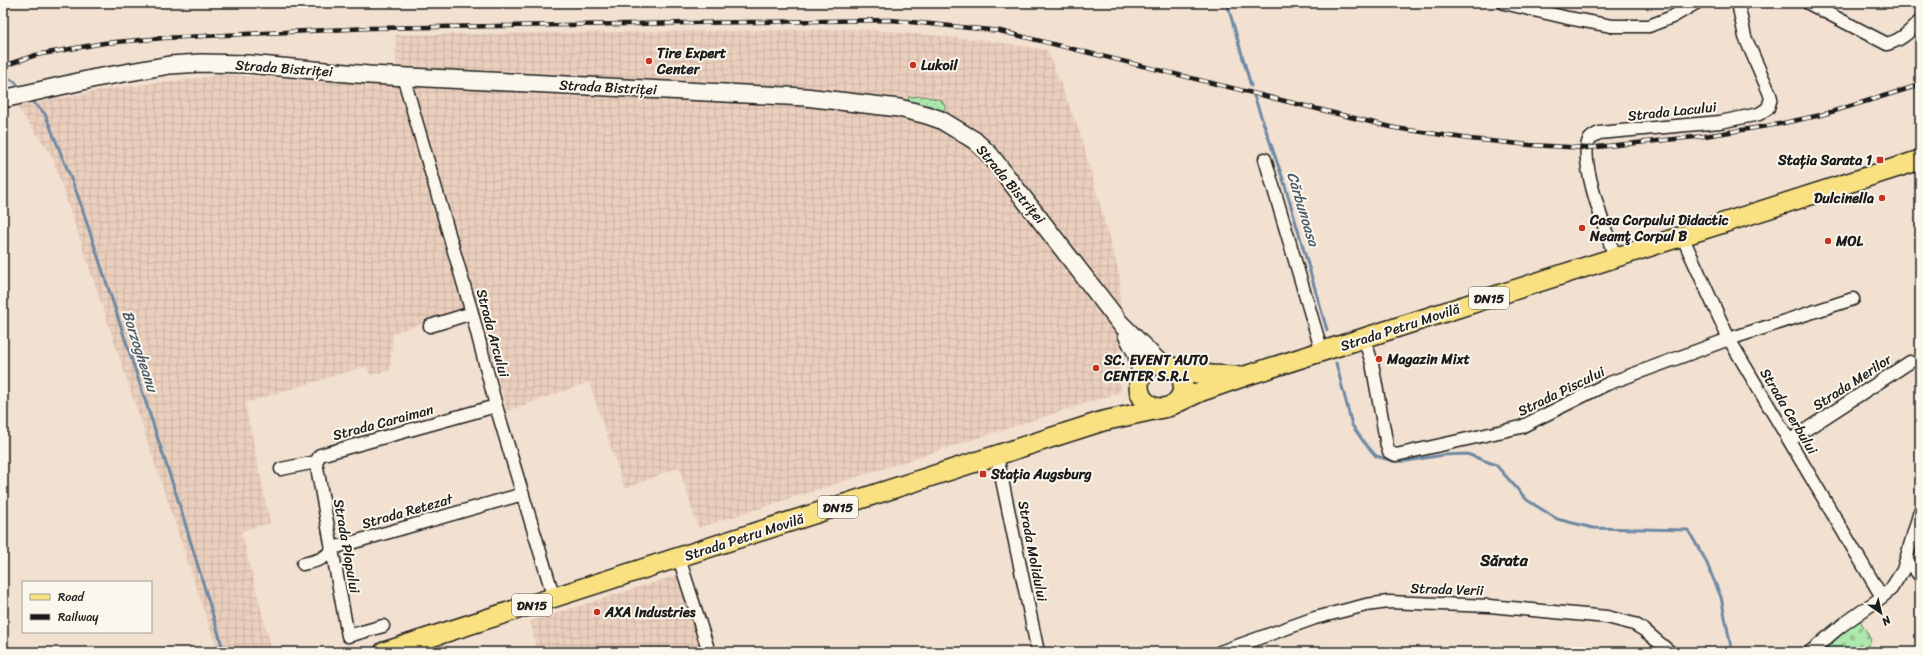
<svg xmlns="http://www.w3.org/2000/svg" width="1923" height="655" viewBox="0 0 1923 655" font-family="Sriracha,sans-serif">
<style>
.industrial{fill:url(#industrial-grid)}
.grass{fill:url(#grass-dots);stroke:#648264}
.cemetery{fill:url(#cemetery-stones);stroke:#648264}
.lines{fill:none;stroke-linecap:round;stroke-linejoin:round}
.stream{stroke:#6d89a4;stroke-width:3}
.street-casing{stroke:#1c1c1c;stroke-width:15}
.secondary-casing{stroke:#1c1c1c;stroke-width:20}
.primary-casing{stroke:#1c1c1c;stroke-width:22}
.street{stroke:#fbf7ec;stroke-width:12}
.secondary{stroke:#fbf7ec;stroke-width:17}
.primary{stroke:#f9e181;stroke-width:19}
.rail-casing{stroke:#1c1c1c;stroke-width:4.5}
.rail{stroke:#fbf7ec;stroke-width:3;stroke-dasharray:9;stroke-linecap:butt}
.poi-dot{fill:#c8321e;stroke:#fbf7ec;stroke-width:1.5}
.labels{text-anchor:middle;stroke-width:4;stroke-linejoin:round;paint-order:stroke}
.shield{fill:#fbf7ec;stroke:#5f5e5a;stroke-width:1}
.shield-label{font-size:13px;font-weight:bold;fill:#1c1c1c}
.poi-label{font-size:14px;font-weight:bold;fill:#1c1c1c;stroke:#fbf7ec;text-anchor:start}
.street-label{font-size:14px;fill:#1c1c1c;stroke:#fbf7ec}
.water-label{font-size:15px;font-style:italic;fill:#4b5b6b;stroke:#fbf7ec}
.quarter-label{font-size:16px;font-weight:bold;fill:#1c1c1c;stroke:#fbf7ec}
</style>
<defs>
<pattern id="industrial-grid" width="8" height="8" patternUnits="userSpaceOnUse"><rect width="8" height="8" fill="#ecd0be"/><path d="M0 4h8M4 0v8" fill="none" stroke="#cab2a3"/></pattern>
<pattern id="grass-dots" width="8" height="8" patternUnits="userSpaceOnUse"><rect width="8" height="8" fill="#ade8ad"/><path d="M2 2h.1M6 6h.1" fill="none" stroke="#94c694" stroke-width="1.8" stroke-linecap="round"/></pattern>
<pattern id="cemetery-stones" width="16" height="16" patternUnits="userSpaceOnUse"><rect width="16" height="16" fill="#ade8ad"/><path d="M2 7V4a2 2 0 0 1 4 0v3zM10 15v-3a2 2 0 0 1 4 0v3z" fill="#94c694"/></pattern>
</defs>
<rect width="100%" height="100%" fill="#f2e0d1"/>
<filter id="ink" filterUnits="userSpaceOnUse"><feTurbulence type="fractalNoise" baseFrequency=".025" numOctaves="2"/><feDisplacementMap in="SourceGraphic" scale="8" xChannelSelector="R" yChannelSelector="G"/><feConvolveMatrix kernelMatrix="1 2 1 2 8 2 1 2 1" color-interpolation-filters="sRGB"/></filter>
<g filter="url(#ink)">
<path class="industrial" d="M860,29L985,40L1047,50L1080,133L1120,277L1121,392L698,528L679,467L625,489L589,382L507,411L477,306L393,333L390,370L370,375L366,366L245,403L270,523L241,531L272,652H218L52,156L17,106L115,88L223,75L397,84L396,35Z
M681,574L705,652H536L531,621Z"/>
<path class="grass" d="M923,96L941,100L945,106V109L942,111L908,100L909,97Z"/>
<path class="cemetery" d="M1860,620L1871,640L1864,652H1816L1824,644Z"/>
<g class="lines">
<path class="stream" d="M1227,3L1251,86
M3,75L15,82L21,89
M1254,96L1284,182L1327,330
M30,99L45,114L78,196L178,500L224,652
M1336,363L1352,425L1363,441L1376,456L1393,461H1407L1443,455L1467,454L1496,465L1527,500L1557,519L1593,528L1688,530L1705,559L1721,597L1732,652"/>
<g class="street-casing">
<path id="street" d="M1504,3L1568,18L1612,26H1649L1672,17L1696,3
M1808,3L1887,44C1902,40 1909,32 1920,21
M403,76L472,313L496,406L554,598
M1265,159L1322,352
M1682,236L1729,339L1882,597
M1615,257C1607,234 1578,160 1589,140C1592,136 1596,135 1599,133L1720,122L1759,114L1768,108L1771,98L1769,92L1745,37L1738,3
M430,326L472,313
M1364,338L1372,363L1387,446L1389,452L1396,455L1521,427L1607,384L1729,339L1853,299
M1790,440L1910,362
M997,456L1038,652
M316,462L348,636L383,626
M281,469L316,462L320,455L496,406
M679,558L709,652
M1906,559L1920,576
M303,564C315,561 325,560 333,548L523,494
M1220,652L1315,618L1366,605L1388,602L1490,606L1607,617L1634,624L1644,630L1670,652
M1810,652L1841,626L1882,597L1891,589L1903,570L1920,511"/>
</g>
<g class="secondary-casing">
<path id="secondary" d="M3,99L96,78L170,65L201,63L248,64L369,75L805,97L899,108L927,115L941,120L974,140L990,155L1120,323L1161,364
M1127,335L1136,352L1142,375"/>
</g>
<g class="primary-casing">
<path id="primary" d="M1139 386a22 22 0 1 1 44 0a22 22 0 1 1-44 0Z
M1176,370L1211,375L1235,376
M1172,405L1202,391L1245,376L1920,160
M384,652L1103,421L1163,408"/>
</g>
<use href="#street" class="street"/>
<use href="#secondary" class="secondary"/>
<use href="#primary" class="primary"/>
<g class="rail-casing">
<path id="rail" d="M3,66L36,55L104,43L164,38L370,28L891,20L1000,31L1395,128L1470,139L1530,145L1587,148L1705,136L1779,124L1821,115L1920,85"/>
</g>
<use href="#rail" class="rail"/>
</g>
</g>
<g class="poi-dot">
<circle cx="649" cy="61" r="4"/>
<circle cx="913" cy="65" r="4"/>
<rect x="1876" y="156" width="8" height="8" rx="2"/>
<circle cx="1882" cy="198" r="4"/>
<circle cx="1582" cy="228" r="4"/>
<circle cx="1828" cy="241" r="4"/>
<circle cx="1379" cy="359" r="4"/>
<circle cx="1096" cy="368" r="4"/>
<rect x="979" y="470" width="8" height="8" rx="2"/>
<circle cx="597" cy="612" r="4"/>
</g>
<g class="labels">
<g class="shield">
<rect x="1469" y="287" width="40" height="22" rx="3"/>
<rect x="818" y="496" width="40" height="22" rx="3"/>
<rect x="512" y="594" width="40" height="22" rx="3"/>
</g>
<g class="shield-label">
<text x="1489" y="303">DN15</text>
<text x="838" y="512">DN15</text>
<text x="532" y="610">DN15</text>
</g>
<g class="poi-label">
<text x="657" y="58">Tire Expert<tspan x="657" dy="16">Center</tspan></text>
<text x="921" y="70">Lukoil</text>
<text x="1872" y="165" text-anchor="end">Stația Sarata 1</text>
<text x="1874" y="203" text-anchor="end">Dulcinella</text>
<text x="1590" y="225">Casa Corpului Didactic<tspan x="1590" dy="16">Neamţ Corpul B</tspan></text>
<text x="1836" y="246">MOL</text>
<text x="1387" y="364">Magazin Mixt</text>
<text x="1104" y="365">SC. EVENT AUTO<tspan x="1104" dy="16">CENTER S.R.L</tspan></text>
<text x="991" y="479">Stația Augsburg</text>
<text x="605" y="617">AXA Industries</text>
</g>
<g class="street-label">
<text transform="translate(284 68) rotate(4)" y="5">Strada Bistriței</text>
<text transform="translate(608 87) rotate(3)" y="5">Strada Bistriței</text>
<text transform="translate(1672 111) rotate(-6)" y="5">Strada Lacului</text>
<text transform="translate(1011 184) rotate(50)" y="5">Strada Bistriței</text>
<text transform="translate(1400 327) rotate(-18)" y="5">Strada Petru Movilă</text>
<text transform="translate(493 333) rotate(75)" y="5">Strada Arcului</text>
<text transform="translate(1852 382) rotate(-33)" y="5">Strada Merilor</text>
<text transform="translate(1561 391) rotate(-26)" y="5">Strada Piscului</text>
<text transform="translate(1789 411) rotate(59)" y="5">Strada Cerbului</text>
<text transform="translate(383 422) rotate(-15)" y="5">Strada Caraiman</text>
<text transform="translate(407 511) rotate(-16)" y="5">Strada Retezat</text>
<text transform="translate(744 537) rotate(-18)" y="5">Strada Petru Movilă</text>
<text transform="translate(347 546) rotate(80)" y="5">Strada Plopului</text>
<text transform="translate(1033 551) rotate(79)" y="5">Strada Molidului</text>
<text transform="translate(1447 589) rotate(2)" y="5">Strada Verii</text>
</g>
<g class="water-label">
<text transform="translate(1303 209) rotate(73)" y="5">Cărbunoasa</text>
<text transform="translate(140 351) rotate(72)" y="5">Borzogheanu</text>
</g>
<g class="quarter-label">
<text x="1504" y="566">Sărata</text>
</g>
</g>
<rect width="1923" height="655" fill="none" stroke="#fbf7ec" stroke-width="16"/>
<rect x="8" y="8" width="1907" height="639" fill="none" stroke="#1c1c1c" stroke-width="1.5" filter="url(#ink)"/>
<rect x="22" y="581" width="130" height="52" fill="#fbf7ec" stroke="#a29f99"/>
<rect x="30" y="594" width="20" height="6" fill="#f9e181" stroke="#a29f99"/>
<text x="58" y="601" font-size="12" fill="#1c1c1c">Road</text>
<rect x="30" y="614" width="20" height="6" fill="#1c1c1c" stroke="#a29f99"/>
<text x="58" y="621" font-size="12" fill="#1c1c1c">Railway</text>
<g transform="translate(1881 613) rotate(146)" stroke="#fbf7ec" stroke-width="3" paint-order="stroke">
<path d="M0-3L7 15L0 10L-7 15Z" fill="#1c1c1c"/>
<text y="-6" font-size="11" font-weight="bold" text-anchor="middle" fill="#1c1c1c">N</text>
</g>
</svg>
